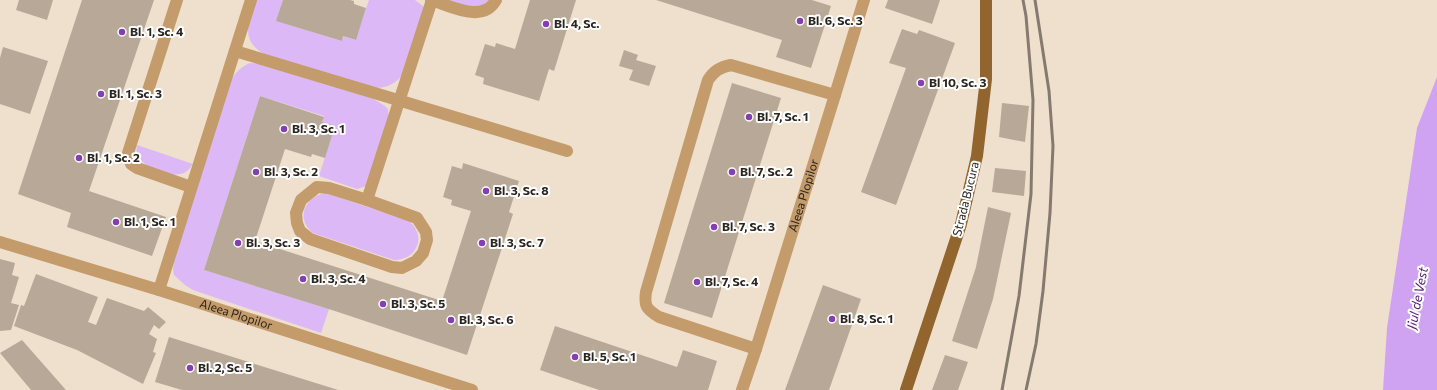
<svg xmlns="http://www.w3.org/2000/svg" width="1437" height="390" viewBox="0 0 1437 390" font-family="Commissioner,sans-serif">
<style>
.green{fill:#dcb8f7}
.water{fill:#d0a3f2}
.building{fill:#b8a897}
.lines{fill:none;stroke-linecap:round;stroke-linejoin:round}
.minor{stroke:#c49b6b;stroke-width:12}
.major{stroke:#91652d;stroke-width:12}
.rail{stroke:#857a6f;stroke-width:3}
.poi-dot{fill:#863fb2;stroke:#fff;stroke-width:1.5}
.labels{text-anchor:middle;stroke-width:4;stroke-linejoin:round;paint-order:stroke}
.poi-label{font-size:12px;font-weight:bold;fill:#2b251f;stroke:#fff;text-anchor:start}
.street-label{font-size:12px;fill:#2b251f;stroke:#fff}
.water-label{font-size:13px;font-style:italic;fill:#571d78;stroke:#fff}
</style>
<rect width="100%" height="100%" fill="#efdfcd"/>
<path class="green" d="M256,0H283L277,21L342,41L343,36L355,40L369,0H415L424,7L405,71C397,83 389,88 374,88L265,55C239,39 249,23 256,0Z
M446,0H489C476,13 461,5 446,0Z
M250,63L260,64L372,98L385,106L388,109L389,122L366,186L357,189L319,176L335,126L322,122L324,116L260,96L204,270L329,309L321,333L193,290L185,285L174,275L173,269L174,260L231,80C236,72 241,67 250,63Z
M137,145L193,164C190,168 188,171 184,173C169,179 132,165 137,145Z
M326,193L409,221C427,236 417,260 394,260L313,233C295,219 305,196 326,193Z"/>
<path class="water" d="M1437,77V390H1383L1387,328L1417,128Z"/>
<path class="building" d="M19,0H53L47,20L16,10Z
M82,0H154L89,191L166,217L152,256L67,227L71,213L18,194Z
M283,0H350L354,1V4L366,8L356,40L343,36L342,41L276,21Z
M530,0H576L554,71L549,69L539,101L483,84L484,78L475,75L485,44L495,47L496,43L515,49Z
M656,0H812L831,6L811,68L776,57L782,40Z
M888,0H940L932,24L885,8Z
M902,29L917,34L919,30L955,43L896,205L861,192L906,68L889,63Z
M3,47L48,61L30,114L0,104V58Z
M624,50L638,55L636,60L656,66L649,86L629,80L633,70L619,66Z
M732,83L781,98L712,318L664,303Z
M260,96L324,117L322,122L335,126L325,158L312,154L311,157L285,149L255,241L442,301L471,211L451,205L452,200L443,197L452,166L462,169L463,163L519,181L509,212L513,214L467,355L335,311L204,270Z
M1002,103L1029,106L1025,142L999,137Z
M995,168L1026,171L1024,196L992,192Z
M988,207L1011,213L993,299L977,349L952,341L976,267Z
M0,259L15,263L12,275L19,277L11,303L19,305L11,330L0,331Z
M36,274L98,297L88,322L96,325L107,298L144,311L148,307L166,322L159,329L154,325L149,334L157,339L153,352L156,353L143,384L77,350L14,326L21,305L24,306Z
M823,285L861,299L829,390H785Z
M555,326L677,367L683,350L717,361L708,390H599L540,370Z
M169,337L335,389L338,390H182L155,382Z
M22,340L66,390H31L0,353Z
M945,355L968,362L958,390H932Z"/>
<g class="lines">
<g class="minor">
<path d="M177,0L128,153L131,164L137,168L191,187"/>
<path d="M431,0C451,6 483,24 496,0"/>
<path d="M235,51L567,151"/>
<path d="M317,187L329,188L367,200L417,218L426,232L427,240L423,253L416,261L402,268L392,267L310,239L300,231L297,223L296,213L301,200Z"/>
<path d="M367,200L432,0"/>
<path id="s1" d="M0,242L159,290L472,390"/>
<path d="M159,290L251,0"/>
<path d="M756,349L659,317C646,309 644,306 646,292L708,80C714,71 720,67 731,65L835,95"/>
<path id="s2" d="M742,390L756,349L835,95L864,0"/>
</g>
<path class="major" d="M906,390L961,224L977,156L986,79V0"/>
<path class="rail" d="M1002,390L1019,296L1031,194L1033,100L1026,16L1023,0
M1026,390L1036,344L1043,291L1050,213L1053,146L1049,91L1035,0"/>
</g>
<g class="poi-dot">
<circle cx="800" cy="21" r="4"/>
<circle cx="546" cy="24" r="4"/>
<circle cx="122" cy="32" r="4"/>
<circle cx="921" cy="83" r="4"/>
<circle cx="101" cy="94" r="4"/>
<circle cx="749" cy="117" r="4"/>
<circle cx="284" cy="129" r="4"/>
<circle cx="79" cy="158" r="4"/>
<circle cx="256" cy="172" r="4"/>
<circle cx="732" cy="172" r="4"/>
<circle cx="486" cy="191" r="4"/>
<circle cx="116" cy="222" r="4"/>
<circle cx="714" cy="227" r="4"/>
<circle cx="238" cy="243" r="4"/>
<circle cx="482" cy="243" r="4"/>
<circle cx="303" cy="279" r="4"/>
<circle cx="697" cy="282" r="4"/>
<circle cx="383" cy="304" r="4"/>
<circle cx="832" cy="319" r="4"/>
<circle cx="451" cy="320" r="4"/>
<circle cx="575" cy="357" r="4"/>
<circle cx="190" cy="368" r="4"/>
</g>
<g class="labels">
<g class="poi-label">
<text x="808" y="25">Bl. 6, Sc. 3</text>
<text x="554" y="28">Bl. 4, Sc.</text>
<text x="130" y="36">Bl. 1, Sc. 4</text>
<text x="929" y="87">Bl 10, Sc. 3</text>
<text x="109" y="98">Bl. 1, Sc. 3</text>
<text x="757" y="121">Bl. 7, Sc. 1</text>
<text x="292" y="133">Bl. 3, Sc. 1</text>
<text x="87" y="162">Bl. 1, Sc. 2</text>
<text x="264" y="176">Bl. 3, Sc. 2</text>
<text x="740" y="176">Bl. 7, Sc. 2</text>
<text x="494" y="195">Bl. 3, Sc. 8</text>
<text x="124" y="226">Bl. 1, Sc. 1</text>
<text x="722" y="231">Bl. 7, Sc. 3</text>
<text x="246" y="247">Bl. 3, Sc. 3</text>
<text x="490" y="247">Bl. 3, Sc. 7</text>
<text x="311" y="283">Bl. 3, Sc. 4</text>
<text x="705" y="286">Bl. 7, Sc. 4</text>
<text x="391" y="308">Bl. 3, Sc. 5</text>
<text x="840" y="323">Bl. 8, Sc. 1</text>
<text x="459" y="324">Bl. 3, Sc. 6</text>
<text x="583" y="361">Bl. 5, Sc. 1</text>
<text x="198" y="372">Bl. 2, Sc. 5</text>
</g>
<g class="street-label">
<text dy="4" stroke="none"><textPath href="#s2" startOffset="204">Aleea Plopilor</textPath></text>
<text transform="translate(966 199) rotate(-76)" y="4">Strada Bucura</text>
<text dy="4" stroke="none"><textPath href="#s1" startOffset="247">Aleea Plopilor</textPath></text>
</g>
<g class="water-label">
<text transform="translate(1417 298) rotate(-79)" y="5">Jiul de Vest</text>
</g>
</g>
</svg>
